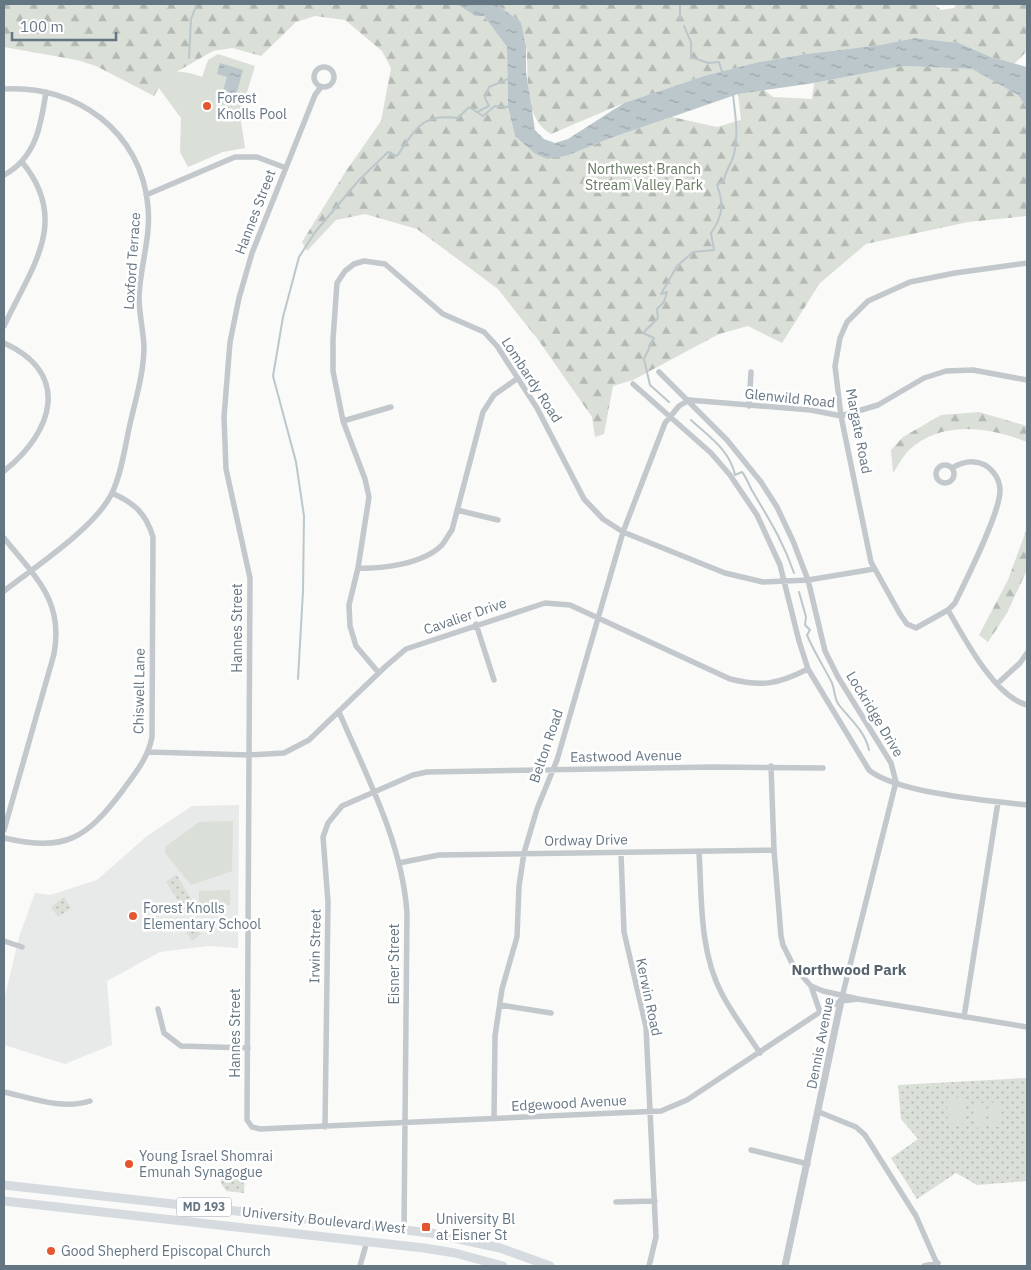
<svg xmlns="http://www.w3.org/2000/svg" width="1031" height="1270" viewBox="0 0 1031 1270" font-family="'IBM Plex Sans',sans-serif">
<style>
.built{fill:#e8e9e9}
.green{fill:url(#green-dots)}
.forest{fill:url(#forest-firs)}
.pitch{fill:#dadfd7}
.water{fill:url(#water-ripples)}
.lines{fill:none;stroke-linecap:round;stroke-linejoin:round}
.stream{stroke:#bbc7cb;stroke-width:2}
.minor{stroke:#c3c8cc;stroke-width:5.5}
.tertiary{stroke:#c3c8cc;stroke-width:7}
.primary{stroke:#d6dbdf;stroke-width:9}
.poi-dot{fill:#e4572e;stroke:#fff;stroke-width:2}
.labels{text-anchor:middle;stroke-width:5;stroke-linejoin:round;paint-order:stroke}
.shield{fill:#fff;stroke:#939fa8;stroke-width:1}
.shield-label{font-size:12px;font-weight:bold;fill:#657683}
.poi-label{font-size:14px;fill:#657683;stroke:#fff;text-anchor:start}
.park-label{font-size:14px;fill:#687a64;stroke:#fff}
.street-label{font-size:14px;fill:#657683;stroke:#fff}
.neighbourhood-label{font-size:15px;font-weight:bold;fill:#57646e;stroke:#fff}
</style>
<defs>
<pattern id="green-dots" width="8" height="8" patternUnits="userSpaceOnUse" patternTransform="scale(1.25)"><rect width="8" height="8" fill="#dadfd7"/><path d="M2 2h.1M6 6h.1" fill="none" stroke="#b4b9b4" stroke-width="1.8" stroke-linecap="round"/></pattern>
<pattern id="forest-firs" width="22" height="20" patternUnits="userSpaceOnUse" patternTransform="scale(1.25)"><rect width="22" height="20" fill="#dadfd7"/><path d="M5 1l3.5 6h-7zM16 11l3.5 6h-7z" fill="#b4b9b4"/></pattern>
<pattern id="water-ripples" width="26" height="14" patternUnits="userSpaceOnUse" patternTransform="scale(1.25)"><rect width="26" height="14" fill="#bbc7cb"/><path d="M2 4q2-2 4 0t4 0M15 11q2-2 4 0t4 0" fill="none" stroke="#9ca6aa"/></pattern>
</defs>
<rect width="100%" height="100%" fill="#fafaf8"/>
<path class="built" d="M239,805L238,948L208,946L160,952L107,981L112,1045L65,1064L4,1045V1000L19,937L35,893L50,895L97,880L147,836L192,806Z"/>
<path class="green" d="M176,874L193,902L184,909L166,882Z
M64,897L71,908L58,917L51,907Z
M193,923L201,934L192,941L184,929Z
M1027,1078V1181L977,1185L956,1173L917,1199L891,1158L918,1139L901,1119L898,1085Z
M222,1172L245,1173L244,1193L226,1191L221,1183Z"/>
<path class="forest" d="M4,4H457L475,16H484L507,47L508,107L515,136L534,153L569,155L608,139L672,117L717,127L741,120L738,94L763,89L773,97L812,99L814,83L903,66L972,69L1018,95L1027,108V216L968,222L866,244L820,283L782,343L748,326L719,334L633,380L613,386L604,434L595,437L592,417L539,341L498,289L417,229L365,214L336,220L307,251L302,242L346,171L381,121L391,68L382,51L345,20L315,16L296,22L261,56L232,48L213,51L164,79L154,96L96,66L77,60L4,47Z
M496,4H934L941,10L954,8L957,4H1027V51L1014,64L991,57L959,43L915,38L880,45L806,54L759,62L707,75L624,103L551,134C521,117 530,73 526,45C525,37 522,29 521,22Z
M979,412L1027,426V442C989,427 942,420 909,450C903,456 898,466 893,473L891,450L903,437L941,415Z
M1027,528V570L1007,613L988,642L979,635L1008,580Z"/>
<path class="pitch" d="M218,54L255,66L240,115L245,148L223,152L188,167L180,152L181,118L150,76C168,69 183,70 202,77L208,60Z
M233,821L232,871L191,885L165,853L166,846L199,822Z
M230,890V905H199V891Z
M964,1097L965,1123L948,1124L947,1098Z
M1000,1102L1001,1127H989L988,1103Z
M973,1103H985L986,1127L974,1128Z"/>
<path class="water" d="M457,4H496L521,22L526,46V72L535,130L544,139L555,143L568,139L624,103L707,75L759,62L806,54L880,45L915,38L959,43L991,57L1027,67V108L1018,95L972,69L903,66L814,83L738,94L608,139L569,155L547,159L534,153L515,136L508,107L507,47L484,16H475Z
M220,63L243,70L236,95L223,91L227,77L217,74Z"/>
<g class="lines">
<path class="stream" d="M680,21V4
M684,26L691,42V57L708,63L719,62L723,75
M189,58L191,19L197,4
M477,112L489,106L485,98L489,87L508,79
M669,402L650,385L644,359L654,338L643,333L658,318L657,309L664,302L667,292L661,294L677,266L693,252L714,250L711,233C723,216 724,204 717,185L724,180C726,169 732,163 734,154C739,133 735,115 733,94
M691,420C708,436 730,450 735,475L742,472C747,478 749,486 753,492C770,521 783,541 794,573
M799,592L806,617L805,625L810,630L807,635C814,652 824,667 832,683C835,690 834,699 839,705C850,719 865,731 869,750
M298,679L303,591L304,516L296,462L273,376L283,317L299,257L316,231L359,180L388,152L397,156C416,130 420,113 458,118L469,107L483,116L495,106L509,107"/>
<path class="minor" d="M314 77a10 10 0 1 1 20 0a10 10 0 1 1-20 0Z
M321,87L315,95L252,253L239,298L230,342L224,417L226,469L250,578L247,1120L252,1127L260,1129L661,1111L687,1100L820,1012L841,1001L858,999
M4,89C76,84 142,132 148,207C151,237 140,267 139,297C139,313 143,329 144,346C144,372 136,398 130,424C125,446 122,472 112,493C96,527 35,567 4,591
M4,175C36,158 41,125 46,92
M146,195L235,157H257L286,168
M4,326C31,268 71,221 22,162
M4,343C72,374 53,432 4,471
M659,372L727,440L761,482L777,507L793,541L808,580L825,651L838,677L891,763L896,782L841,1001
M633,384L711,453L730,475L757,515L780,565L799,641L808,669L869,770C897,793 990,801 1027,805
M689,400L811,410L841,416L878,405L924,378L946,371L973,370L1027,380
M749,406L751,372
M343,421L391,407
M936 474a9 9 0 1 1 18 0a9 9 0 1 1-18 0Z
M952,468C962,462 973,459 985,465C994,471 1000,480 1000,491C1000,513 966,580 955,603L948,610L916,628L907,624L900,614L871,562L841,416L835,366L840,338L847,322L868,301L910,282L955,273L1027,263
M457,510L498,520
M4,538C35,577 64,600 54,654L4,830
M358,568C382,569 422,564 441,546C445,542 448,535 452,530L483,412L494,395L518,378
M948,610C964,638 995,697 1027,705
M476,624L494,680
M379,673L356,646L350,626L349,605L358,568L369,497L365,479L343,421L333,371V339L337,283L345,271L354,264L364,261L385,264L443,314L484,332L497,346L537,408L584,499L603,519L623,532L725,573L763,582L808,580L874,569
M997,684L1020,663L1027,653
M339,712C367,777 402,842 407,913L404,1229
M149,752L249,755L284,753L309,740L386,666L406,649L545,603L570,605L730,679C763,687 778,684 808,669
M771,766L774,850L781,936L783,945L794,967L811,986L823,991L858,999L1027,1027
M4,838C66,852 86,839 123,790C136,772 148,758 152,737L153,537C146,513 134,503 112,493
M699,851C702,899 699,951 722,994C733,1015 747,1033 760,1053
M621,853L624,932L646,1027L656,1237L649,1266
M399,863L439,855L774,850
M4,941L22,947
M811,986L820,1012
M500,1005L551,1013
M158,1009L164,1033L181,1046L248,1048
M964,1017L998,802
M4,1092C32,1098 62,1110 90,1101
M819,1112L856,1127L865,1135L916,1216L938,1266
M494,1119L495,1036L502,989L517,937L519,886L524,853L537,809L557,760L623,532L665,423L679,406L689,400
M325,1127L328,902L323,837L328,823L342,806L413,775L427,772L713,767L823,768
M751,1150L808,1164
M616,1202L655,1201
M360,1266L367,1241
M924,1266L938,1263"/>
<path class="tertiary" d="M785,1266L841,1001"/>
<path class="primary" d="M4,1185L431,1233L500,1248L550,1266
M4,1201L424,1248L455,1253L503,1266"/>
</g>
<g class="poi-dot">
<circle cx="207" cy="106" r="5"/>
<circle cx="133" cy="916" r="5"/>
<circle cx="129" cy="1164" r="5"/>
<rect x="421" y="1222" width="10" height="10" rx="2.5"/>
<circle cx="51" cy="1251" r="5"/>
</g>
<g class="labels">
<rect class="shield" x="176.5" y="1197.5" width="55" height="19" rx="4"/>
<g class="shield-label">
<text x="204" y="1211">MD 193</text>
</g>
<g class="poi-label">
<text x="217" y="103">Forest<tspan x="217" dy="16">Knolls Pool</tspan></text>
<text x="143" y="913">Forest Knolls<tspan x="143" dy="16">Elementary School</tspan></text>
<text x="139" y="1161">Young Israel Shomrai<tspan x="139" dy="16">Emunah Synagogue</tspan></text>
<text x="436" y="1224">University Bl<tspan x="436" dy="16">at Eisner St</tspan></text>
<text x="61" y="1256">Good Shepherd Episcopal Church</text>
</g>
<g class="park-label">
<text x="644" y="174">Northwest Branch<tspan x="644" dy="16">Stream Valley Park</tspan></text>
</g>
<g class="street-label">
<text transform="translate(255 212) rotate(-69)" y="5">Hannes Street</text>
<text transform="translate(132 261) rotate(-86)" y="5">Loxford Terrace</text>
<text transform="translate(532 380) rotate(57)" y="5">Lombardy Road</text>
<text transform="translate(790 398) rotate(6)" y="5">Glenwild Road</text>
<text transform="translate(859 431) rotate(79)" y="5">Margate Road</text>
<text transform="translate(465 616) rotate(-19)" y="5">Cavalier Drive</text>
<text transform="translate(237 628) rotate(-90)" y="5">Hannes Street</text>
<text transform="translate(139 691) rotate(-89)" y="5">Chiswell Lane</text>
<text transform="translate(875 714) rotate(59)" y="5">Lockridge Drive</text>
<text transform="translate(546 746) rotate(-71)" y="5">Belton Road</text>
<text transform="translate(626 756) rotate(-1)" y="5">Eastwood Avenue</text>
<text transform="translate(586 840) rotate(-1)" y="5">Ordway Drive</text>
<text transform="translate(315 946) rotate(-89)" y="5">Irwin Street</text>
<text transform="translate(394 964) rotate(-90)" y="5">Eisner Street</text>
<text transform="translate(649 997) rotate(78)" y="5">Kerwin Road</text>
<text transform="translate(235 1033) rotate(-90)" y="5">Hannes Street</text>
<text transform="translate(820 1043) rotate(-79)" y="5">Dennis Avenue</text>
<text transform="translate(569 1103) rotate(-3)" y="5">Edgewood Avenue</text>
<text transform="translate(324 1220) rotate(6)" y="5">University Boulevard West</text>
</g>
<g class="neighbourhood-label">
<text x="849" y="975">Northwood Park</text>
</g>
</g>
<rect width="1031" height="1270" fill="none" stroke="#657683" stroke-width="10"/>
<path d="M12 32v8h104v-8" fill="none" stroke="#657683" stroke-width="2.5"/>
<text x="20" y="32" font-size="15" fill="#657683" stroke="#ffffff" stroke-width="4" paint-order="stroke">100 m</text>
</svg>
